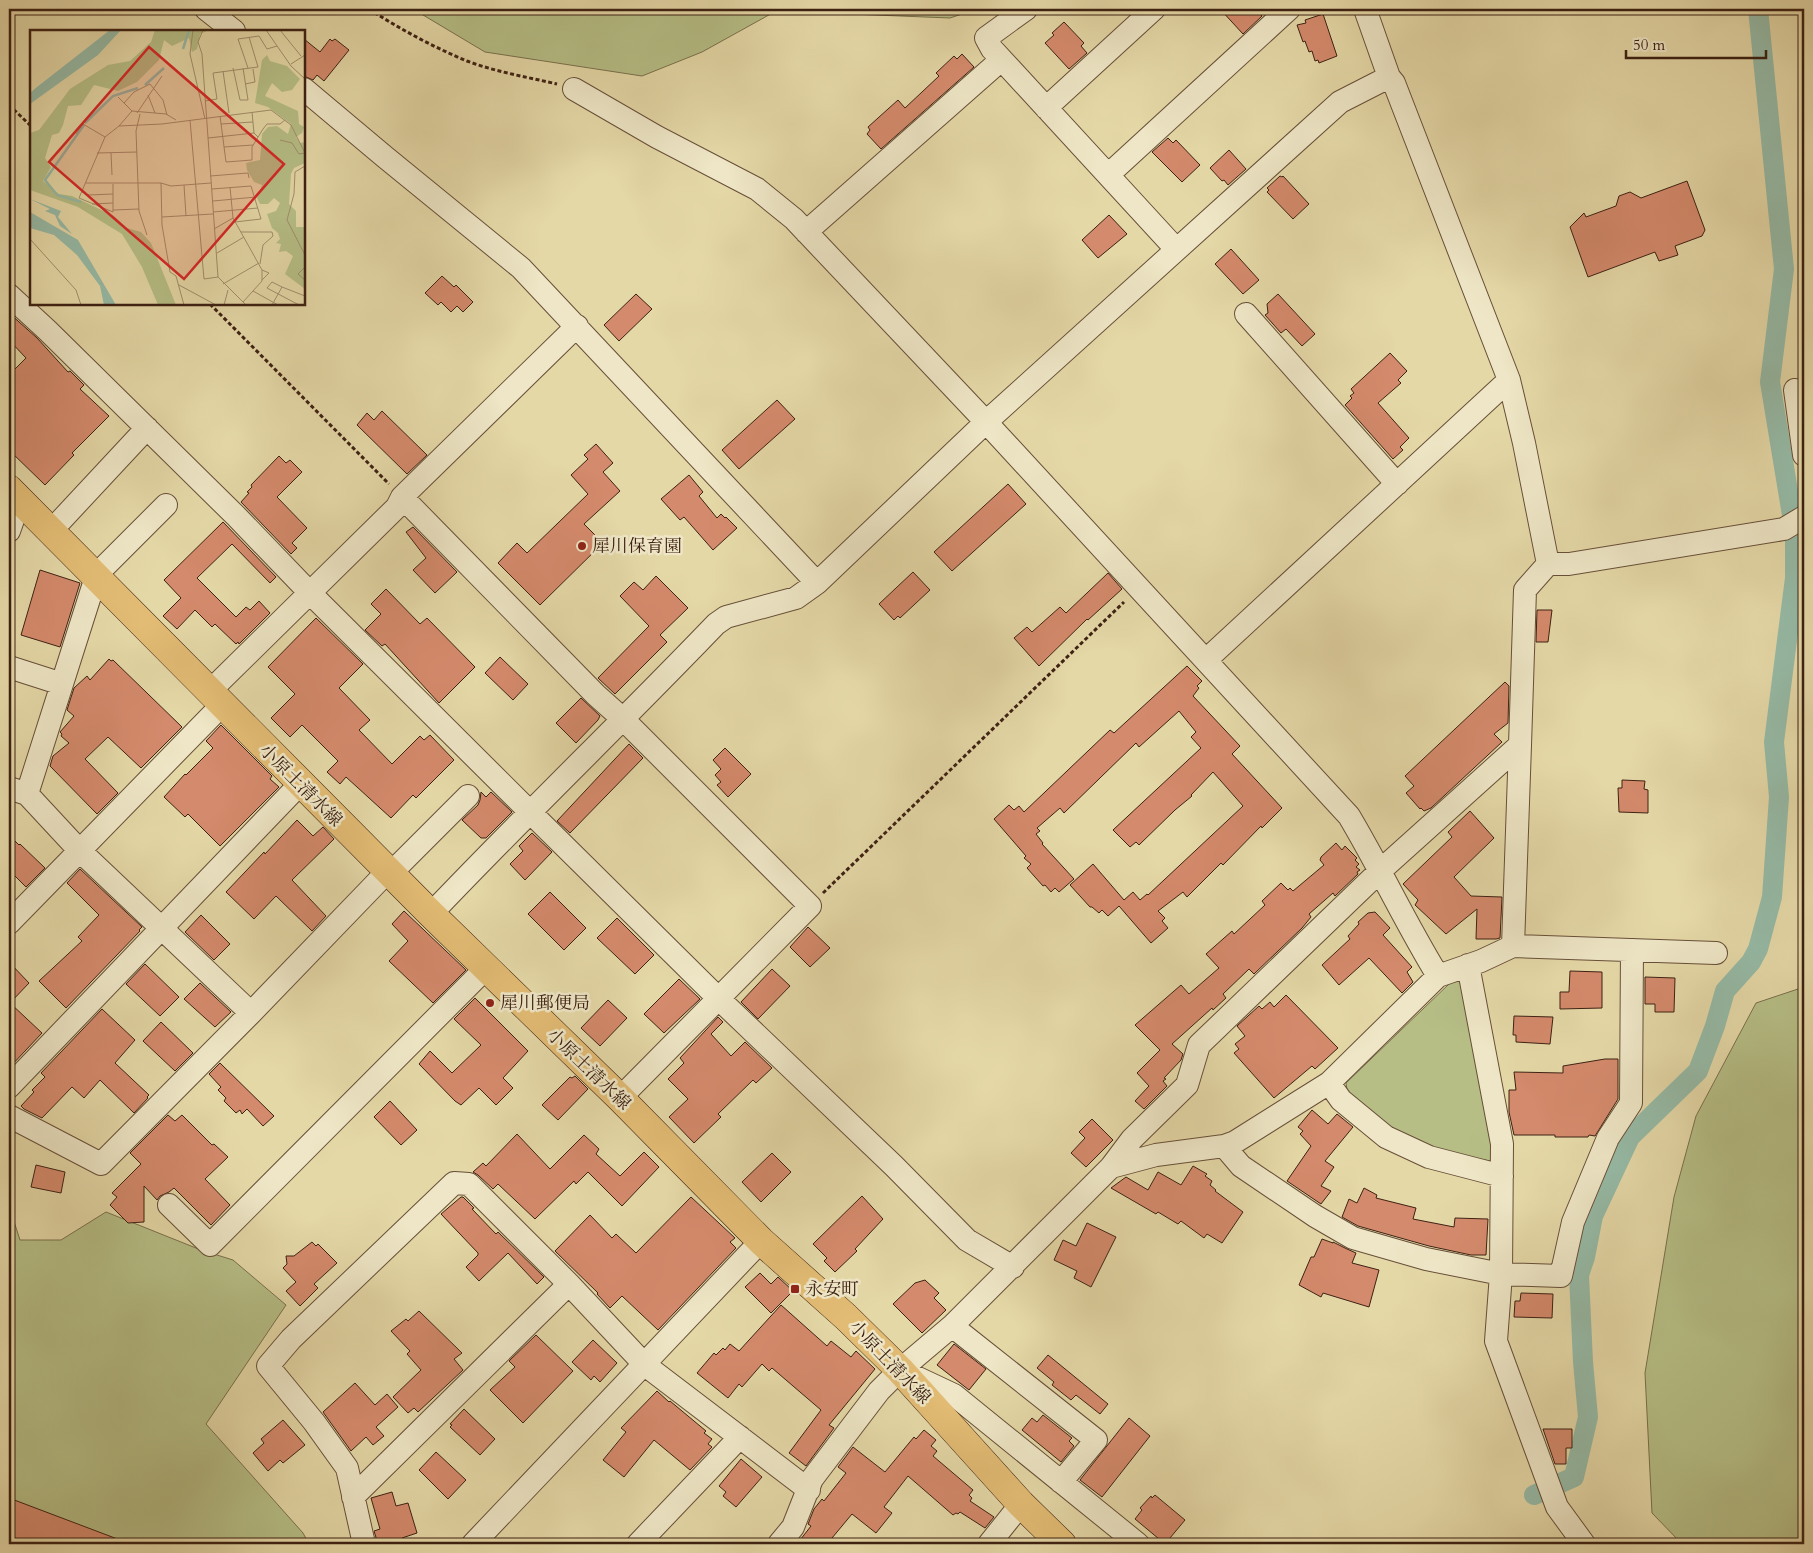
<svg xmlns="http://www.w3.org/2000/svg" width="1813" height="1553" viewBox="0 0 1813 1553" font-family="Cardo,'Noto Serif JP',serif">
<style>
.green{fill:#b6be86;stroke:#7a704c}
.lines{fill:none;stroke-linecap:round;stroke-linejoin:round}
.canal{stroke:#96baa6;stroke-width:20}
.building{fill:#d48a6c;stroke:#3d2113}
.minor-casing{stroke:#674f38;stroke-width:24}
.major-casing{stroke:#3d2113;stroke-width:29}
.path{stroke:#3d2113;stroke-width:3;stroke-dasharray:4 2.5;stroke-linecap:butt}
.minor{stroke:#eee6c6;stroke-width:22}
.major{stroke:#e2bc74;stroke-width:28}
.poi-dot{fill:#8f2418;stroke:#eee6c6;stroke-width:2}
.labels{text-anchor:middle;stroke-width:5;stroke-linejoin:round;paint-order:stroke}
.poi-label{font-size:18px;fill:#3d2113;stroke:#eee6c6;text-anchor:start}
.street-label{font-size:18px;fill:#3d2113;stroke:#eee6c6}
.inset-river{fill:none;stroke:#96baa6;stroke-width:2.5}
.inset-road{fill:none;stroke:#a28f6c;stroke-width:1}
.view{fill:#d62828;fill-opacity:0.15;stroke:#d62828;stroke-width:2.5}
.inset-edge{fill:none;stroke:#3d2113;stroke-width:2.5}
</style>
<rect width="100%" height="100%" fill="#e5d8a7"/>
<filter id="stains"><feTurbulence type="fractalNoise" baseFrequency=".004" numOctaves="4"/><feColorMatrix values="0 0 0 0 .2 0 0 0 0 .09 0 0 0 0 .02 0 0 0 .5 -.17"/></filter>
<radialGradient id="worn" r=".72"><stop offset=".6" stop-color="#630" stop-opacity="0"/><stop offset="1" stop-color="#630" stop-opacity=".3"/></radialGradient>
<path class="green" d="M413,9H977L950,18L776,11L702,52L642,76L485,52Z
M1458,978L1465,986L1493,1152L1491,1161L1428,1150L1386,1129L1348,1096L1346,1083L1449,984Z
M1804,987V1544H1682L1652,1513L1645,1373L1674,1197L1696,1116L1756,1003Z
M9,1206L20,1240H61L106,1212L201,1250L233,1260L286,1305L206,1424L303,1533L309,1544H9Z"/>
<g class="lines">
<path class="canal" d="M1758,9L1784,269L1770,382L1792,515
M1556,1485L1574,1477L1588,1417L1583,1362L1579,1275L1585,1257L1593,1216L1630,1137L1698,1071L1715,1026L1725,991L1751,962L1758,949L1772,897L1779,797L1774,742L1795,578V536
M1534,1495L1541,1492"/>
</g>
<path class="building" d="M1220,9H1255L1262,16L1243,34Z
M1323,14L1337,56L1319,63L1318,60L1315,61L1312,51L1309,52L1305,41L1303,42L1297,25L1306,23L1305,20Z
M1064,22L1084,43L1081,46L1087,53L1069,69L1045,43L1054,35L1052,33Z
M304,39L320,52L330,39L332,41L335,39L349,50L324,81L317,75L313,80L304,76Z
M962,54L974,67L881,149L867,134L870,130L868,127L898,100L905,108L939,76L936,73L954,56L957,59Z
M1168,138L1173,143L1176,140L1200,165L1182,182L1152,152Z
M1229,150L1246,169L1228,185L1224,180L1222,181L1210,168Z
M1280,176L1282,177L1283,176L1309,204L1293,219L1267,192L1269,190L1267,188Z
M1687,181L1705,230L1702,236L1675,246L1678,255L1659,261L1655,252L1588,277L1570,227L1584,213L1586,217L1616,206L1619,196L1630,192L1641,198Z
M1109,215L1127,234L1098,258L1082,240Z
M1231,249L1259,280L1243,294L1215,264Z
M442,276L454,287L456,285L473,302L463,312L457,306L451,312L441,302L438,305L425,293Z
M636,294L652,309L619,341L604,325Z
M1278,294L1315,334L1302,346L1286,329L1281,333L1265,315L1268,313L1267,304Z
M9,313L37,338L68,372L70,371L84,385L80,389L109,416L72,453L74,455L45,485L9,450V375L26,358L9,340Z
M1390,353L1407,371L1398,380L1401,383L1378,403L1409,438L1400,447L1403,450L1393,459L1345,405L1352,398L1350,396L1354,393L1351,389Z
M777,400L795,419L739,469L722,450Z
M382,411L427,455L407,474L357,425L367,413L374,420Z
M596,444L613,463L603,472L620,491L584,524L603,543L540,605L498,563L517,543L527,553L588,494L571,475L588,459L584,455Z
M279,456L286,463L290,460L302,472L277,497L307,528L292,543L297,548L291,554L241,502L249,493L247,492L252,487L251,485Z
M689,475L703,492L699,496L717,518L721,514L725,518L726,517L737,528L713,550L684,517L680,520L661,499Z
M1008,484L1026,504L952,571L934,552Z
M223,522L276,577L270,583L232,544L197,578L236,617L246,607L250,610L259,601L270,613L239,644L238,642L236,644L215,624L212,627L195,610L177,629L163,616L181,598L164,580Z
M413,527L457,572L435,593L413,570L426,558L406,532Z
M40,570L80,583L60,647L21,635Z
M913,572L930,590L900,618L898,616L894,620L879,604Z
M1108,573L1122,589L1088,620L1087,619L1039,666L1014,638L1027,627L1032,632L1060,607L1066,613Z
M656,576L688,608L660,635L667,642L615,694L598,678L649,626L620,596L634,582L643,590Z
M386,589L420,624L427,618L475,667L439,703L385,644L382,646L365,630L381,614L371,604Z
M1537,610H1552L1548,642H1536Z
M316,618L363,664L339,688L370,720L359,730L392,764L420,736L424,740L430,735L454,760L416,798L413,795L391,818L346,777L340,784L327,772L338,761L302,725L290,737L271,718L295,694L268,667Z
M500,657L528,684L513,700L485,673Z
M109,659L111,661L113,660L182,727L141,768L108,737L85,759L118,793L97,814L50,766L53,756L69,743L61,736L62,734L60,732L74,716L67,710L74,688L87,676L90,680Z
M1187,666L1202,681L1197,686L1199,688L1193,696L1240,746L1232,754L1282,808L1262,828L1261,826L1223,865L1221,863L1187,897L1183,892L1158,911L1165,918L1162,921L1168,928L1151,943L1119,906L1108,916L1102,910L1099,913L1092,907H1090L1070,885L1093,864L1124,900L1133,892L1140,900L1147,894L1148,895L1243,806L1213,772L1191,795L1192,796L1175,810L1139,845L1136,842L1130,847L1113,830L1201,748L1191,737L1196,732L1179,711L1139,747L1136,743L1064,813L1060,808L1037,828L1040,831L1036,834L1043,843L1042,844L1074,879L1059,892L1055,888L1051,892L1045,885L1043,886L1027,868L1031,864L1024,858L1026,856L994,819L1009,805L1014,810L1019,806L1024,812L1110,730L1114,733Z
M1505,682L1509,686L1508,723L1494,734L1502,742L1431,808L1424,811L1421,808L1420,809L1406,793L1414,786L1405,776Z
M581,698L600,716L598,720L576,743L556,723Z
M221,725L272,776L270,779L279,787L220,846L188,814L185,817L164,797L185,774L186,775L213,748L206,741Z
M629,744L643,758L570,833L557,821Z
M725,748L751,774L728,797L717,785L721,782L715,775L721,769L713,760Z
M1622,780L1645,781L1644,789L1648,790V813L1619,812L1618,788H1622Z
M481,792L486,797L491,792L512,812L486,838H481L462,820L478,805L480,800Z
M1470,811L1494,838L1454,877L1471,896L1502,897L1500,938L1496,939H1476L1477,909L1446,934L1415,905L1418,900L1403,884L1452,837L1448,832Z
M297,820L313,836L323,827L334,839L292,880L326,916L312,931L276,896L254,919L226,892L264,852L265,854Z
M532,833L552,852L525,880L510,864L523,851L519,846Z
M9,835L19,845L20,844L45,868L26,887L9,870Z
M1336,843L1342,850L1345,846L1357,858L1355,860L1359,864L1356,867L1360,870L1357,872L1358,874L1335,896L1333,893L1309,914L1311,917L1302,928L1254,974L1249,969L1223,994L1226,998L1213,1010L1212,1008L1172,1044L1183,1054L1181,1060L1164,1078L1166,1079L1163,1081L1167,1086L1144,1109L1135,1101L1149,1086L1137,1073L1160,1050L1135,1025L1181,985L1189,994L1219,968L1206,954L1232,931L1234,934L1265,905L1262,901L1281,883L1288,890L1290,888L1293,891L1324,865L1320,860L1321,857Z
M80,869L142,927L139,930L140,931L66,1008L39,981L82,941L78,937L99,915L67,883Z
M550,892L586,928L564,950L528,914Z
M404,911L466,970L433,1003L389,961L408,941L392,924Z
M1375,912L1390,928L1383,935L1412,967L1407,972L1413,982L1402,993L1369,958L1339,985L1322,965L1350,939L1348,936L1359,924L1358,922L1368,913Z
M201,915L230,944L214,960L185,932Z
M617,918L654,955L635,974L597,938Z
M808,927L830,948L810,967L790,947Z
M9,962L29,983L10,1003L42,1033L9,1068Z
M145,964L179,997L160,1016L126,984Z
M772,969L790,986L758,1019L741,1002Z
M1570,971L1602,972V1008L1560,1009V992H1569Z
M1645,977L1675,978L1674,1012H1655V1004H1645Z
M679,979L700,999L664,1033L644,1014Z
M200,983L231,1012L215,1027L184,999Z
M1286,995L1338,1048L1315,1069L1312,1066L1274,1098L1234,1053L1239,1049L1235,1044L1245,1036L1237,1026L1259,1006L1262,1009L1270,1002L1274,1007Z
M475,998L528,1051L503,1078L513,1088L496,1105L479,1088L461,1105L455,1101L419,1064L430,1051L452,1073L481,1045L454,1019Z
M608,1000L627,1018L600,1046L581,1028Z
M102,1009L135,1040L115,1063L149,1095L147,1097L148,1098L134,1113L100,1080L84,1098L72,1087L42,1118L24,1109L21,1106L34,1092L32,1090L45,1077L41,1073Z
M1514,1016L1553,1017L1550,1044L1516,1042V1035H1513Z
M718,1017L723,1022L711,1034L731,1056L745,1042L772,1068L756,1083L753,1080L718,1114L721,1117L694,1143L669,1117L688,1099L668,1079L684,1063L680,1058Z
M161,1022L193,1053L175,1071L143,1041Z
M1605,1059H1618V1099L1595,1136L1589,1135L1588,1137H1555V1135H1514L1509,1112V1090H1516L1514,1072L1563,1073V1066Z
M220,1063L274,1116L263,1126L247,1109L242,1114L240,1110L236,1113L224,1101L226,1098L218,1090L221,1087L209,1074Z
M575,1076L588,1089L558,1120L542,1105L570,1077L572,1078Z
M390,1101L417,1130L401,1145L374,1117Z
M1312,1110L1328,1124L1337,1114L1353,1127L1325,1161L1334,1167L1321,1186L1331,1191L1321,1204L1287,1181L1311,1146L1300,1134L1303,1131L1298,1127Z
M168,1115L175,1121L182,1115L212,1145L214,1144L228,1157L205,1179L230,1205L211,1225L174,1188L169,1192L160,1196L157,1200L144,1186V1222L128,1223L110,1205L117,1197L112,1193L141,1164L130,1153Z
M1092,1119L1113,1140L1086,1167L1071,1153L1085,1138L1079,1132Z
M517,1134L550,1169L584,1135L599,1149L596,1154L620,1176L644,1152L659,1167L622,1206L588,1172L576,1184L574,1181L535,1219L498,1184L493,1189L478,1175L473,1172L483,1163L486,1166Z
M772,1153L791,1172L761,1202L742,1182Z
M36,1165L65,1172L61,1193L31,1187Z
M1193,1166L1207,1174L1205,1176L1212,1181L1210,1185L1216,1190L1215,1191L1243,1212L1222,1243L1207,1234L1204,1238L1181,1221L1178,1224L1158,1212L1156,1214L1111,1188L1126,1177L1148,1190L1158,1172L1181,1185Z
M1364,1188L1377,1195L1376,1198L1416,1208L1413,1219L1454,1227L1455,1218L1488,1219L1486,1255H1471L1429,1246L1358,1226L1342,1217L1349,1199L1357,1203Z
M862,1196L883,1219L855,1249L857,1251L835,1272L824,1261L827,1258L813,1244Z
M461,1197H463L474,1208L472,1209L496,1234L498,1232L544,1277L537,1284L508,1253L479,1281L466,1267L478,1255V1253L441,1214Z
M691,1197L735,1238L730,1242L736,1248L658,1330L622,1296L610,1308L597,1294L598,1293L555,1251L590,1215L612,1238L616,1234L636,1253Z
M1087,1223L1116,1237L1091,1287L1074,1278L1077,1271L1054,1260L1063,1240L1076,1246Z
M1322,1239L1333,1243V1242L1347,1249L1356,1253L1352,1263L1379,1270L1369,1307L1323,1293L1321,1297L1299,1285L1311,1257H1314Z
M312,1242L316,1246L318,1244L337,1263L314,1284L318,1288L300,1306L286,1291L296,1282L283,1268L287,1264L286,1256H294Z
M760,1273L771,1284L778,1277L793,1291L771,1313L745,1287Z
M925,1280L939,1293L934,1298L946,1310L922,1333L893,1304L915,1283Z
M1521,1293L1553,1294L1552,1318L1514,1317L1515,1301H1520Z
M781,1305L827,1346L831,1341L851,1357L856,1351L875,1369L829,1425L834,1428L806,1466L789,1453L821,1410L772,1368L769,1371L762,1364L742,1387L739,1384L728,1398L697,1373L714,1353L716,1355L723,1348L725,1350L730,1344L739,1351Z
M419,1311L462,1353L454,1359L463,1370L418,1412L414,1408L408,1413L393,1397L421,1370L407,1354L410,1351L391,1331L406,1319L408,1321Z
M536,1335L573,1371L523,1423L490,1390L515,1367L509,1361Z
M593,1340L617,1363L600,1382L594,1376L591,1380L572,1362Z
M954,1344L986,1369L969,1390L937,1365Z
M1048,1355L1108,1404L1100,1414L1076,1395L1071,1400L1052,1385L1054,1382L1037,1368Z
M355,1383L375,1405L387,1394L398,1407L376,1427L384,1436L373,1445L366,1437L351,1451L323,1412Z
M657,1391L669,1402L670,1401L706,1431L704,1433L712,1439L708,1444L712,1447L690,1470L654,1440L624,1477L603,1460L626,1432L621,1428Z
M464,1409L495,1439L480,1455L450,1427L452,1425L450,1424Z
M1043,1415L1072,1438L1069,1441L1074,1446L1061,1462L1022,1430L1032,1418L1037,1422Z
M1129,1418L1150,1436L1102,1497L1080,1480Z
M283,1420L305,1445L283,1463L280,1460L268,1471L253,1453L264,1443L261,1439Z
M1543,1429H1572V1448H1566V1464H1555Z
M924,1430L936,1440L931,1446L937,1451L933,1456L973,1490L969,1495L972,1498L970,1501L994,1517L985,1528L960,1512L958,1514L956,1513L953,1515L908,1476L884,1507L892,1513L876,1533L852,1514L827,1544H797L811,1526L808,1524L814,1509L822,1499L824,1501L846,1473L838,1467L853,1447L885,1472L914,1437L916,1439Z
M436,1452L466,1480L448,1499L419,1470Z
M741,1459L762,1477L736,1507L723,1496L726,1492L719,1486Z
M392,1492L396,1506L408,1503L417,1533L402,1538L403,1544H378L374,1531L380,1529L371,1498Z
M1155,1495L1185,1520L1165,1544L1135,1519L1142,1510L1140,1508L1151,1496L1152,1498Z
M9,1498L128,1543V1544H9Z"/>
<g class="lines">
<g class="minor-casing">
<path id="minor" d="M206,9L234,31
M1026,9L986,38L992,49L1176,249
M1365,9L1389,77L1394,83L1509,380L1524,443L1548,564H1569L1784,529L1804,517
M304,89L385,157L521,268L817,583
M574,89L657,137L757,189L794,219L986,422L1349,816C1380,868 1406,924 1438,976
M1046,108L1154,9
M1108,175L1289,9
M806,232L1001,60
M9,295L47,330L236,516L310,593L530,812L719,999L894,1166L967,1240L1013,1267
M1246,314L1397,484
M1795,390L1804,455
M402,497L596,695L624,720L810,906L620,1098
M9,531L20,500
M51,531L147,428
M1206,660L1509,380
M9,667L62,684
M209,692L397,507L402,497L577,326
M1520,745L1525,590L1548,564
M9,788L27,794L79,850L251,1013
M27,794L96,577L103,568L166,505
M390,874L468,796
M431,914C524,816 622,722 716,624L726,617L796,598L817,583L986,422L1340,102L1389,77
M9,923L222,705
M1468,965L1502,1144L1501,1274L1496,1341L1557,1507L1584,1544
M1329,1083L1341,1100L1386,1137L1429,1157L1502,1176
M9,1087L300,784
M9,1116L101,1164L251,1013L388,871
M1224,1146L1241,1166L1315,1216L1353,1238L1426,1259L1501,1274L1561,1276L1573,1222L1608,1138L1631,1103L1632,950
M1111,1167L1156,1155L1224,1146L1235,1142L1329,1083L1438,976L1481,961L1513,946L1716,953
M169,1205L210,1245L486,968
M952,1326L1096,1440L1061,1482
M903,1371L954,1395L1138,1544
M353,1497L569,1284
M364,1544L347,1468L314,1422L268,1366L291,1339L454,1183L469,1184L569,1284L645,1365L809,1490
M473,1544L761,1241
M638,1544L740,1437
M779,1544L793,1527L812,1479L879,1391L900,1370L952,1326L1111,1167L1132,1139L1187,1085L1199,1045L1381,870L1520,745L1513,946
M989,1544L1021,1504"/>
</g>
<g class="major-casing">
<path id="major" d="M9,489L431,914L620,1098L761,1241L846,1317L900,1370L1021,1504L1062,1544"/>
</g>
<path class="path" d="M369,9C400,29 433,47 467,61C496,72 527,77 557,84
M9,105L31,126
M210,304L389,484
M823,893L1124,602"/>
<use href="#minor" class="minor"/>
<use href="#major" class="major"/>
</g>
<g class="poi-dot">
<circle cx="582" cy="546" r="5"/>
<circle cx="490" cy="1003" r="5"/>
<rect x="790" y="1284" width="10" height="10" rx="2.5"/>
</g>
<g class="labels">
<g class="poi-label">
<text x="592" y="552">犀川保育園</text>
<text x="500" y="1009">犀川郵便局</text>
<text x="805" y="1295">永安町</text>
</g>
<g class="street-label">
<text transform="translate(301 785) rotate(45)" y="6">小原土清水線</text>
<text transform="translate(589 1069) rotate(44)" y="6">小原土清水線</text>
<text transform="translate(890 1362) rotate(46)" y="6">小原土清水線</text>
</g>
</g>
<g transform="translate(30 30)">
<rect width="275" height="275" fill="#e5d8a7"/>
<path d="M125,0H179L170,4L167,19L162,22L159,8L142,16L134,10L129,30L107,52L88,61L64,55L51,75L38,76L33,95L29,103L22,105L15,128L21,137L13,151L29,164L42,166L84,186L97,198L111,202L121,213L146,275H128L112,237L92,204L48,177L0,160V103L9,100L40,59L78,35L100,31L121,12ZM237,25L240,31L257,36L270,49L262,60L252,62L242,53L235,66L268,81L269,94L274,97L272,103L266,107L270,113L275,112V133L264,138L261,144L259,174L266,181V197H275V259L255,244L263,226L256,221L249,222L251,214L246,213L250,209L248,203L242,198L237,184L246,181L250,173L244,168L238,174H230L227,168L232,155L224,152L217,140L216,133L230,130L232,104L238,97L247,96L258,104L261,94L238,77L225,73L232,30Z" fill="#b6be86"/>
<path d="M80,0H91L68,25L0,74V63L7,57ZM0,169L31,181L28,187L42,204L30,196L25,185L15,181L20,179ZM0,182L48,210L86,275H74L70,256L47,225L24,205L0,198Z" fill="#96baa6"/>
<path class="inset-river" d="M153,19L159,0M115,55L134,38M55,93L83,66L108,58M51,172L27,165L15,150L54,95"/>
<path class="inset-road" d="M163,0L160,24L175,89M173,0L168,12L172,24L188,247L216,275M236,0L261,36L275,49M250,0L271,26M261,34L275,25M203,38L210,70H218L213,38M218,38L208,9L229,6L237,19L247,16M193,41L199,83M215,54L225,52L223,39M118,65L125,83M88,67L102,81L136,84L146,90M175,71L187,69L183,43L228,37L219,7M94,73L104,62L120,54L133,70L137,85M102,81L89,96L132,94L241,80L261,95L275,123L269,124L262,113L250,110M222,82L224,103M107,83L132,46M110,84L106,101L109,181L117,205M190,86L196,132L222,130V117L233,99L237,94H250L255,90M160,90L174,249L188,247M191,94L223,92M46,104L53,94L75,107L49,168L83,182V154M75,107L89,96M178,108L224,103L228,107M194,117L223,115M67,123L107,122M81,123L82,145M275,136L265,142L264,164L257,190L275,225M180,146L218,143L219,148M56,153H131L141,156L181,153M131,153L132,195L140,242L146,246L154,275M154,155L156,186M200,157L203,188L232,240V251L213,272M182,159L221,156L231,189L205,192M52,162L59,165L83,164M183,171L226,167M62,174L83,173M83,180L109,179M183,182L228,178M132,187L183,184M184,199L203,188M211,202H242L243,206L233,215L230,234M0,209L46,260L51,275M187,223L214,207M275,237L268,244L275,250M232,240L239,243L232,250M193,254L229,233M149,255L186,275M252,257L242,252L237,258L269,275M223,261L248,275M194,275L198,260M242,275L252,257L275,266"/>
<path class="view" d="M119,17L254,134L154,249L19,132Z"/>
<rect width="275" height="275" class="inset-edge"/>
</g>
<rect width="1813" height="1553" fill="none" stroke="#e5d8a7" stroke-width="30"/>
<rect x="10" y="10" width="1793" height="1533" fill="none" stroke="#3d2113" stroke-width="2.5"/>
<rect x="15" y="15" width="1783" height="1523" fill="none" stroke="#3d2113"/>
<path d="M1626 50v8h140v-8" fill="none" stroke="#3d2113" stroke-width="2.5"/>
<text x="1633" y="50" font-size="15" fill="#3d2113" stroke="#eee6c6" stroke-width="4" paint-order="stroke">50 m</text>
<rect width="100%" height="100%" filter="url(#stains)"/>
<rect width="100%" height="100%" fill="url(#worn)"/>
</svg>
